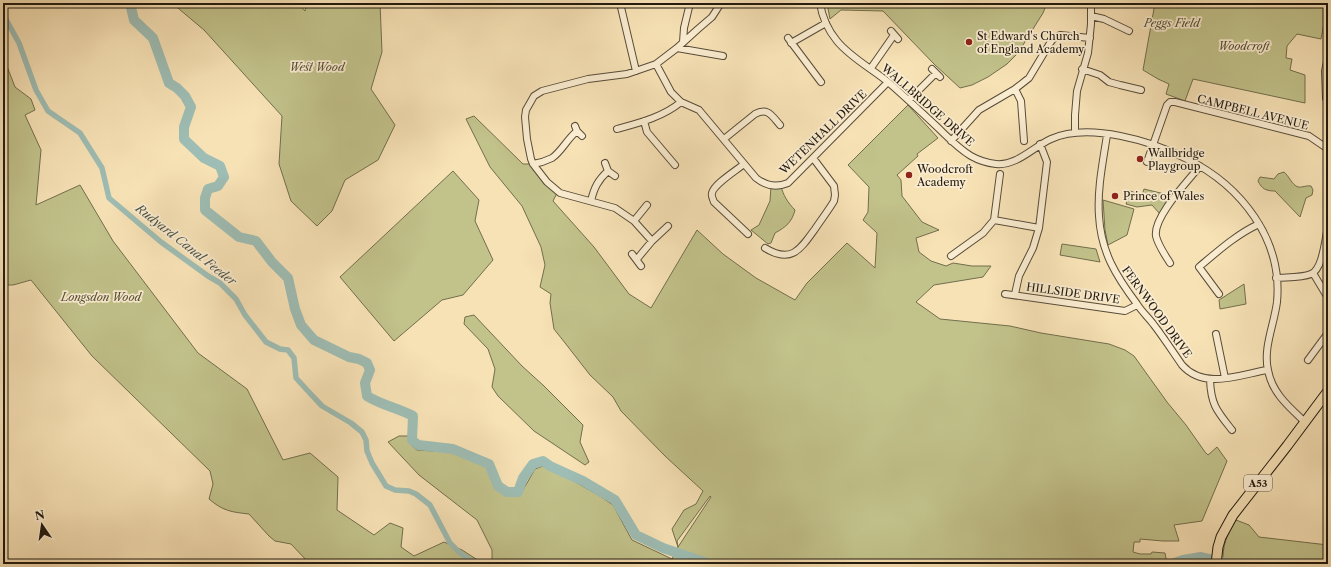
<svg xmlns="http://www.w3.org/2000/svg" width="1331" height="567" viewBox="0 0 1331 567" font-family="'Libre Caslon Text',serif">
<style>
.green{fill:#c2c28b;stroke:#726e4d;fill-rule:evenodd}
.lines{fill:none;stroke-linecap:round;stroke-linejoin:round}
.canal{stroke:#9ebdb4;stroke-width:5.5}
.river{stroke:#9ebdb4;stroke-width:10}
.minor-casing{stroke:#574c39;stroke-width:8}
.highway-casing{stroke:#221a0f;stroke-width:11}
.minor{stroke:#faecd0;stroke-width:6}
.highway{stroke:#f7e2b6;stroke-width:9}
.poi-dot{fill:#8f2418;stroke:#faecd0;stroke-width:1.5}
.labels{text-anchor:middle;stroke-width:3.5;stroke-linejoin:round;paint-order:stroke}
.shield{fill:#faecd0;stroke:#635949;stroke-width:1}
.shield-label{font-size:10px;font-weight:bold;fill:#221a0f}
.park-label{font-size:11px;font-style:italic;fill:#524c34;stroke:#faecd0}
.poi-label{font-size:11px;fill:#221a0f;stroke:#faecd0;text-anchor:start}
.street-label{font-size:11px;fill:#221a0f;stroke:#faecd0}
.water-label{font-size:12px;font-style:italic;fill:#4d5349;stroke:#faecd0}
</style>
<rect width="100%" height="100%" fill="#f7e2b6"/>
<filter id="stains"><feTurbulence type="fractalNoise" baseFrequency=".005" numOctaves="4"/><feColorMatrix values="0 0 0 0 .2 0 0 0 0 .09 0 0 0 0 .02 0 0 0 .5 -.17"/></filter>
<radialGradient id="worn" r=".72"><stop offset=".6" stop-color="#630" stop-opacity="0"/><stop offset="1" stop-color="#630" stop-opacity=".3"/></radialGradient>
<path class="green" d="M172,3H298L305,11L307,3H380L382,52L371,89L395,125L378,160L345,180L332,211L317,226L291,201L279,164L282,116L204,30Z
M827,3H1047L1043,13L1018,53L1007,64L988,77L972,85L960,88L934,64L883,11L841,10L830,19Z
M1155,3H1328L1321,39L1297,34L1287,46L1286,58L1292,59L1290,70L1305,75V103L1193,79L1185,101L1166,94L1169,84L1158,79L1143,70Z
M3,56L15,87L31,99L35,110L25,115L41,150L36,205L80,185L113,241L198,353L247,389L283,460L310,453L338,477L337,510L374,535L390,523L403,528L401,547L414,556L444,542L462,550L484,564H308V562L291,544L275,541L269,536L249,514C231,512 223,511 209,499L213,484L210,471L92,356L31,280L13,285H3Z
M908,105L938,138L917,154L918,156L897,175L901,180L902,196L922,222L939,230L916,238L919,252L931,261L946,266L953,263L972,266H991L983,277L934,285L916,302L940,319L1010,326L1041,333L1109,344L1125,350L1134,356L1167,402L1186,425L1205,452L1208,455L1217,447L1227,461L1202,521L1174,525L1179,541H1163L1140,539V542H1134L1133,552L1140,554H1151L1152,552L1165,553L1167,564H492V550L477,520L419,475L388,442L399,436H409L412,446L417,450L450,452L487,465L496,489L506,496L517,495L523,490L535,469L543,466L570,479L600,496L613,505L632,540L672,559L678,547L672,529L684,510L696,504L703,491L665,456L621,411L613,397L590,375L569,348L554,329L550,303L551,294L540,287L545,265L541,247L522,206L490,167L466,119L474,116L523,164H533L558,191L553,201L594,247L629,294L651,308L697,230L723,254L756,278L795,300L807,283L847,243L875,268L877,233L863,220L868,212L869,187L848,165ZM710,496L711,497L678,547L677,541Z
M453,171L479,200L475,221L493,260L463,295L442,300L394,341L340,277Z
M1284,172C1289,176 1292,185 1298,187C1301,188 1307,185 1311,186L1313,190L1312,195L1306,198L1300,217L1275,191C1266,191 1262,189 1258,181L1260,177L1274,179L1278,174Z
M771,186H781C783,195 788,203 795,210C792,222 786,227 775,233L771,243L768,244L751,230L759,225L770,201Z
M1144,189L1173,196L1160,214L1152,205L1137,207L1126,204L1130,191L1142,195Z
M1103,200L1134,209L1127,235L1108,245L1105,230Z
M1062,244L1096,249L1100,262L1060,255Z
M1244,284L1246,304L1220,309L1219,300Z
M474,315L522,366L544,386L583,425L580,442L589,462L585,465L534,431L498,396L492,387L495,369L488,349L464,324L465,317Z
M1236,520L1249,525L1259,537L1328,545V564H1223C1222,545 1227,535 1236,520Z"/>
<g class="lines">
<path class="canal" d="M3,14L19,43L36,90L48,111L80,133L102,168L109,198L161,242L208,276L220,283L236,299L245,315L266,342L280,349L288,350L294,358L296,378L307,390L322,406L351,423L362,432L366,440L367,451L372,463L386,486L395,490L409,491L416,494L430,505L450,543L461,554L477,564"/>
<path class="river" d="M130,3L134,20L153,38L169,83L177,88L185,96L191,107L184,127V139L204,158L220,166L224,177L218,186L208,189L205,198V210L239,237L256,241L272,262L288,278L295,309L301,325L314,340L349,357L359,359L367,363L370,370L365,383L367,396C381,405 398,408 413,416L412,440L418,445L453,449L489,464L498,486L507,492H518L523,478L533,464L543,461L550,466L583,481L615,500L636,535L663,548L710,564
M1172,564L1183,560L1201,557L1231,564"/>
<g class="minor-casing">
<path id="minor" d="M620,3L636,71
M820,3C822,17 828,30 837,41C851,58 871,68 888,82C903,95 918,109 933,123C945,134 956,147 971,156C978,160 987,163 996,164C1017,166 1033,147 1051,139C1089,122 1152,141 1187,159C1241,186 1283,239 1277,302C1274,325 1263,348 1268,370C1272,393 1289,407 1305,422
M1091,16L1104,19L1129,31
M891,31L898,39
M788,38L821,82
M683,42L684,28L690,3
M791,43L826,23
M677,48L723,56
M656,64L671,92L681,102L699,110L756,178C766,186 776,188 788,183L888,82
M871,68L894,35
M932,69L940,77
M1082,69L1100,75L1109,82L1120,85L1141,90
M1015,89L1021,101L1024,141
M1326,98L1325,71L1328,57
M909,100L936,73
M644,121L647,132L675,165
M575,126L577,131L582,136
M617,129C639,123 663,117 681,102
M1075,132V115L1077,91L1088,53L1091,24V3
M1107,135C1103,161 1097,190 1099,216C1101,252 1116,276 1137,304C1142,312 1149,318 1154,325C1164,338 1173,352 1182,365C1204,390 1239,375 1267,370
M724,139L755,114C768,107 772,116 780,125
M951,141L979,110L1015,89L1029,78L1050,43L1054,38L1060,35L1090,38
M1147,162L1167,105L1170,102H1175L1309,136L1328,149
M605,163L608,171L615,176
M533,164C540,163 546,161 552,158C562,151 567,139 577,131
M744,164C737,170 714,184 712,193C711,196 713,199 714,202L748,234
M591,201C594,188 598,180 608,171
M994,220L1039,228
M634,221L647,205
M652,241L634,221L615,208L560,193L547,182L533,164L531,159L527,139L525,117L526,110L534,96L542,91L588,79L627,74L656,64L677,48L698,29L712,17L721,3
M765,248C791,264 800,250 815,229C821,220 828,211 834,201L835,195L834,186L813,158
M632,254L641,266
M951,256L983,233L994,220L1000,174
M637,259L652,241L668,226
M1170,263C1165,255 1158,245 1156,236C1153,217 1188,181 1200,166
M1313,273L1328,298
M1276,278C1287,277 1301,278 1311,274C1323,269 1325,239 1328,227
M1005,294L1125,311L1137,305
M1015,294L1019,276L1033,248L1039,228L1047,162L1040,144
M1219,294L1199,267C1218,251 1237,234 1259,224
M1216,334L1225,378
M1308,360L1328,333
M1210,380C1211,405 1217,411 1232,430"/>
</g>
<g class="highway-casing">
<path id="highway" d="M1216,564L1218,547L1221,537L1233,515L1287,446L1328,391"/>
</g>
<use href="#minor" class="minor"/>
<use href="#highway" class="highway"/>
</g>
<g class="poi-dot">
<circle cx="969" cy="42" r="4"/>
<circle cx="1140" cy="159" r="4"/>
<circle cx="909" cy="175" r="4"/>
<circle cx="1115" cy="196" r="4"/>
</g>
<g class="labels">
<rect class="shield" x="1244" y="475" width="28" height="16" rx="3"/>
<g class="shield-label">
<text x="1258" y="487">A53</text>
</g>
<g class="park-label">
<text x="1172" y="27">Peggs Field</text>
<text x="1244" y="50">Woodcroft</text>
<text x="317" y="71">West Wood</text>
<text x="101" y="301">Longsdon Wood</text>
</g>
<g class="poi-label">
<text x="977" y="40">St Edward's Church<tspan x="977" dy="13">of England Academy</tspan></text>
<text x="1148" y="157">Wallbridge<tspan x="1148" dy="13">Playgroup</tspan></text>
<text x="917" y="173">Woodcroft<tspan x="917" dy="13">Academy</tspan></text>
<text x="1123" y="200">Prince of Wales</text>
</g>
<g class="street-label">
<text transform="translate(928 105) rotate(41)" y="4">WALLBRIDGE DRIVE</text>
<text transform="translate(1253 112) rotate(14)" y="4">CAMPBELL AVENUE</text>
<text transform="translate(823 132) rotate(-44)" y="4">WETENHALL DRIVE</text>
<text transform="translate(1073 293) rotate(8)" y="4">HILLSIDE DRIVE</text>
<text transform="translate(1157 312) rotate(54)" y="4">FERNWOOD DRIVE</text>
</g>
<g class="water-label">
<text transform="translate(186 245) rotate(38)" y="4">Rudyard Canal Feeder</text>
</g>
</g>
<rect width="1331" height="567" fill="none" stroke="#f7e2b6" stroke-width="16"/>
<rect x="4" y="4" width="1323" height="559" fill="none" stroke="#221a0f" stroke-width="2"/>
<rect x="8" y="8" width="1315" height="551" fill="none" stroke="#221a0f"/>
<g transform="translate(42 525) rotate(347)" stroke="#faecd0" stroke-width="3" paint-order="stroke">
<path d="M0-3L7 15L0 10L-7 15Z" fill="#221a0f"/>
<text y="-6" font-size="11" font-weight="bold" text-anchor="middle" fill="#221a0f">N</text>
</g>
<rect width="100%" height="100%" filter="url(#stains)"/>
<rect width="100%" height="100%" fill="url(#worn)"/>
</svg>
